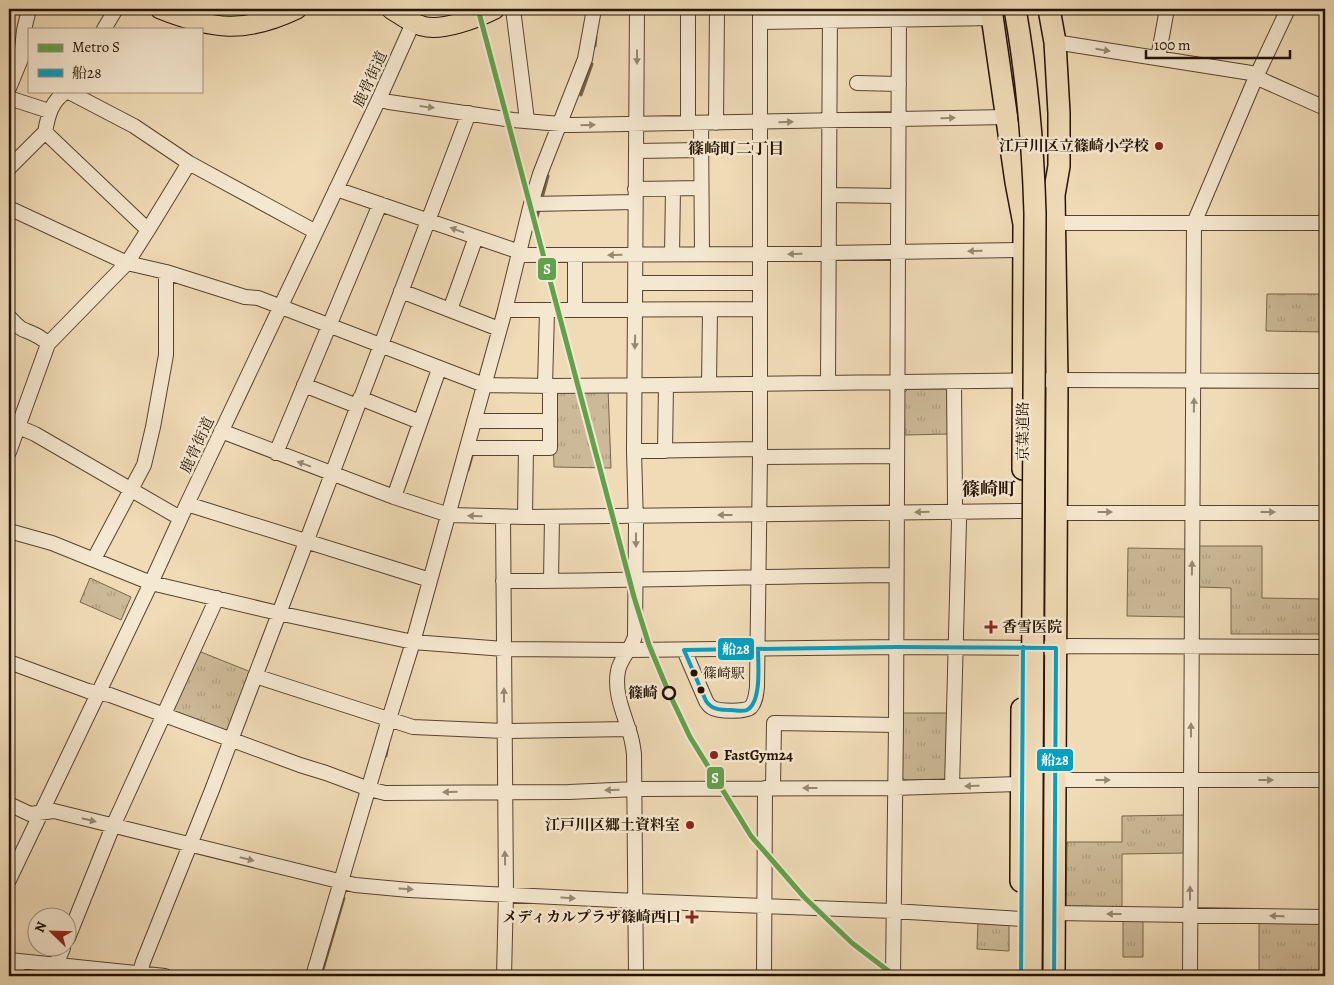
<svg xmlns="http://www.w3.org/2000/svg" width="1334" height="985" viewBox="0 0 1334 985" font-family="Alegreya,'Noto Serif JP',serif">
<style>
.park{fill:url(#park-tufts);stroke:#78664c}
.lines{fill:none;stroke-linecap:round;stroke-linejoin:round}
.stream{stroke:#746248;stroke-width:3}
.minor-casing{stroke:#57442e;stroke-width:16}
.major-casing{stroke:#241201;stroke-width:21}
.highway-casing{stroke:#241201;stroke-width:24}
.minor{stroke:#f5e8d0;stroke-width:14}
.major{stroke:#efdbb6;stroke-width:19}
.highway{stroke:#efdbb6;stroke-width:21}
.highway-bridge-casing{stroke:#241201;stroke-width:24;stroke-linecap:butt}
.highway-bridge{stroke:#efdbb6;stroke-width:21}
.bus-1-casing{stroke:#f5e8d0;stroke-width:8}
.bus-1{stroke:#02a1c4;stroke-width:4}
.metro-1-casing{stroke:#f5e8d0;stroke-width:9}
.metro-1{stroke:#61a24d;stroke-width:5}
.oneway{fill:#978873}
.poi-dot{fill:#8f2418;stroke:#f5e8d0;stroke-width:2}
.bus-dot{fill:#241201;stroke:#f5e8d0;stroke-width:2}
.stop-dot{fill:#f5e8d0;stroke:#241201;stroke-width:2.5}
.labels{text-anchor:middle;stroke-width:5;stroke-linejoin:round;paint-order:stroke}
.bus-label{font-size:14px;fill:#241201;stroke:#f5e8d0;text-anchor:start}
.street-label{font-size:15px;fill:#241201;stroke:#f5e8d0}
.poi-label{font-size:15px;font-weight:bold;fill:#241201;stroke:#f5e8d0;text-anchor:end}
.stop-label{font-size:15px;font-weight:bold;fill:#241201;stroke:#f5e8d0;text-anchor:end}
.neighbourhood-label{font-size:16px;font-weight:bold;fill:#241201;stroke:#f5e8d0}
.quarter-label{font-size:18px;font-weight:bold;fill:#241201;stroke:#f5e8d0}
.line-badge{stroke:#f5e8d0;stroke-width:2}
.badge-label{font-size:14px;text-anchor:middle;font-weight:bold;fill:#fff}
</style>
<defs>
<pattern id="park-tufts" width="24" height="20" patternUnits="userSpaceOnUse" patternTransform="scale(1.25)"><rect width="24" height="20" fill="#ccb997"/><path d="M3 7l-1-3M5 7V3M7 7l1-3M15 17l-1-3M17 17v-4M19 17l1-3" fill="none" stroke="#af9e80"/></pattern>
</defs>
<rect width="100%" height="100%" fill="#efdbb6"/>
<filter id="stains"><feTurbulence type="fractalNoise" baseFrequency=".004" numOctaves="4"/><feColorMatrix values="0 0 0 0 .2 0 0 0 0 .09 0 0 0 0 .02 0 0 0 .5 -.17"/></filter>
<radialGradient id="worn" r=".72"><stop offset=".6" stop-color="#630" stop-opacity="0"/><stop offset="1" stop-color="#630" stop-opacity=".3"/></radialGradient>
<path class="park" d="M1267,294H1324L1323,332L1266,331Z
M608,388L611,468L554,467L551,389Z
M908,389H946L949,392V434L905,435L904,393Z
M1199,546H1262V598L1322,599V634H1231V588L1199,587Z
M1128,548L1187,549L1186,617L1127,616Z
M90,578L131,597L121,620L80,602Z
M196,650L251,672L228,730L224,733L174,713L171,704Z
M901,713H949L947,775L945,779L905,780L901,776Z
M1186,815V853L1122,854V907L1066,906L1067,842H1122V816Z
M1123,918H1143V957H1123Z
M978,920L1009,922V951L977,949Z
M1259,920L1321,923L1320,976H1259Z"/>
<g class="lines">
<path class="stream" d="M595,46L596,37
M581,95L592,64
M542,198L548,176
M533,231L539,210
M468,470L472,456
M386,756L388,745
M321,976L344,898"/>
<g class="minor-casing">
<path id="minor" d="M513,9L527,120
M760,22L993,18
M104,29L116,9
M1055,42L1251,73L1262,80L1325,108
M1158,58L1167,9
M857,83L899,84
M9,88L21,59L24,30L29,9
M67,91L134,126L189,163L316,232
M9,98L49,111
M379,99L389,102L513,120L572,125L1007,117
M688,123V9
M701,123L702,254
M716,123L717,9
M636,151L701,150
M9,168L45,132
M336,189L514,250L523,255L759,254L1023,250
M635,189L701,188
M829,195L897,196
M531,204L635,202
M9,208L127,263L166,272L245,297L258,298L484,385L550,386L666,385L1057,380L1325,381
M1055,223H1325
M148,230L189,163
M672,254L673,189
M575,256V310
M636,283H760
M401,291L499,329
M450,310L476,237
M505,310L760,309
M9,317C13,321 17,326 22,329C31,333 41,336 48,344
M828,383L830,9
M709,384L710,310
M304,385L357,406
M545,386L547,311
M360,398L420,422
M474,421H550
M9,423L35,434L180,518
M221,431L394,497L449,515L525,517L1024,511
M467,448H550V386
M634,451L760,449
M665,451L666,385
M9,452L48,344L127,263L148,230L45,132C48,116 51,101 67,91
M276,453L380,204
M760,457L896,456
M394,497L439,369
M187,504L430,580
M1056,513H1325
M503,517L506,894L504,976
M525,517L526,448
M9,531L52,543L151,583L278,613L413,642L504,649L628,650L896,647L1056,648L1070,646L1325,647
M94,559L144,465L153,427L166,355V272
M503,581C634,581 765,576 896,575
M551,581L552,517
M684,650L706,701C708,704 708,705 711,707C718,712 746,712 751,707C756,701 756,694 757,687L760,457V9
M9,662L88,691L110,695L300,765L326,773L369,789L385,793L569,792L636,789L894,788L1021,784
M255,676L413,727L504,731L629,729
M1055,780H1325
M952,786L959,521L955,504L954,382
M773,788L774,723L896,725
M9,804L30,814L54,811L355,885L409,890L636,901L893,911L1021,919
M9,880L151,583L187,504L379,99L413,23
M1054,913L1325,917
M68,938L113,826L217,598
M9,960L165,976
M56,965L63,948
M17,976L18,961
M139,976L143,962L212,790L469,113
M313,976L389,719L413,642L505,310L531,204L540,174L585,59L594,9
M636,976L634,754C633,746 632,738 629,731C623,711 614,692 618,671C620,658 632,649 635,636L636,525L634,451L637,9
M764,976L765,788
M893,976L896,725L899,9
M1190,976L1194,223L1256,77L1288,9"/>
</g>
<g class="major-casing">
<path id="major" d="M160,9C213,30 245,34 297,9
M391,9C401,15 411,23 422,26C442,32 477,18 495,9"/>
</g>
<g class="highway-casing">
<path id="highway" d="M991,9L1016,182L1024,224L1023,469
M1049,9L1055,42L1059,113V166L1054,195L1057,380L1054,976
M1021,881L1022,709"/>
</g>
<use href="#minor" class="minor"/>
<use href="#major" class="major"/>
<use href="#highway" class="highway"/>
<g class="highway-bridge-casing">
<path id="highway-bridge" d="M1015,9C1027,76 1033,145 1035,213L1031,976"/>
</g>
<use href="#highway-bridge" class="highway-bridge"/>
<g class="bus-1-casing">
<path id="bus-1" d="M758,649C758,663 762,702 747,710C742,712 736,710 731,710C721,710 712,710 706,701L684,650L896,647L1056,648L1054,976
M1021,976L1023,647"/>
</g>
<use href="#bus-1" class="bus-1"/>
<g class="metro-1-casing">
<path id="metro-1" d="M478,9L634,597L649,645L669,693L690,737L751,836L804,897L852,943L895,976"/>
</g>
<use href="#metro-1" class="metro-1"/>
</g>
<defs><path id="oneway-solid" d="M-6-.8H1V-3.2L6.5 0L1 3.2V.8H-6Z" transform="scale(1.25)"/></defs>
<g class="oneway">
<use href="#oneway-solid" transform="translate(1103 50) rotate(9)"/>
<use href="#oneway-solid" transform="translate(637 57) rotate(90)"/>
<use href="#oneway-solid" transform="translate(427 107) rotate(7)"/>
<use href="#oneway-solid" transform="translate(948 118) rotate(-1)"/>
<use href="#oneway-solid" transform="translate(786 122) rotate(-1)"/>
<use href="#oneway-solid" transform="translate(588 125) rotate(-1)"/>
<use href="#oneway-solid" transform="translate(457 230) rotate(-160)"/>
<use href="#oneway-solid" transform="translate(975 251) rotate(179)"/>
<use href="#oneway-solid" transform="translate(795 254) rotate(179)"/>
<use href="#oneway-solid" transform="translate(615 255) rotate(179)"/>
<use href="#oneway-solid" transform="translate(635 342) rotate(91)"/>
<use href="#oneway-solid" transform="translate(1194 405) rotate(-89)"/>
<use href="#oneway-solid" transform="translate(304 464) rotate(-160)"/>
<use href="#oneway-solid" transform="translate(922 512) rotate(178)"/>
<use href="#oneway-solid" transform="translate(1105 512)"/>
<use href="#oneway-solid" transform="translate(1268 512)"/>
<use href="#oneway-solid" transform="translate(725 515) rotate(180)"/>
<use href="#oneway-solid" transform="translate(475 516) rotate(-178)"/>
<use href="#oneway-solid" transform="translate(636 540) rotate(90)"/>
<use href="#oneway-solid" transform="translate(1192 568) rotate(-89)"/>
<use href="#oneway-solid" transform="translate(504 695) rotate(-90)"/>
<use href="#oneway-solid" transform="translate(1191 730) rotate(-90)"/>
<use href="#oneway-solid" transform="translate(1103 780)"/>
<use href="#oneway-solid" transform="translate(1266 780)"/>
<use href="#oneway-solid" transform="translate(972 786) rotate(179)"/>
<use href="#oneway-solid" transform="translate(810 788) rotate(180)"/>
<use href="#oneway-solid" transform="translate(612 790) rotate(178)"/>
<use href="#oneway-solid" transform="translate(450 792) rotate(179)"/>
<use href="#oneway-solid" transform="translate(89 820) rotate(14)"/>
<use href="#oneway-solid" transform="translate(505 858) rotate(-91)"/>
<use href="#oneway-solid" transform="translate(247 859) rotate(14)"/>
<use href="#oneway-solid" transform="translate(406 889) rotate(4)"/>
<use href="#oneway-solid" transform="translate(1190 893) rotate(-90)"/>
<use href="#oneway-solid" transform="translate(568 898) rotate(3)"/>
<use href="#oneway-solid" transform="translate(1114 914) rotate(-180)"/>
<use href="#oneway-solid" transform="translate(1277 916) rotate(-179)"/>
</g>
<g class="poi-dot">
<circle cx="1159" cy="146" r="5"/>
<path d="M988.5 619.5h5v5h5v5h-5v5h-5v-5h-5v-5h5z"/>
<circle cx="714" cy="755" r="5"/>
<circle cx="690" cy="825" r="5"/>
<path d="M689.5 909.5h5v5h5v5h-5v5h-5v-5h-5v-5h5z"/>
</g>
<g class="bus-dot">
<circle cx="694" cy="673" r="4.5"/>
<circle cx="701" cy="690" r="4.5"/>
</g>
<circle class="stop-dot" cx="669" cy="693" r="6"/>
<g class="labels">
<g class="bus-label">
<text x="703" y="678">篠崎駅</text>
</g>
<g class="street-label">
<text transform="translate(370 79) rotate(-65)" y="5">鹿骨街道</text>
<text transform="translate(1023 431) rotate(-90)" y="5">京葉道路</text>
<text transform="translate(197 445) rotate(-65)" y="5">鹿骨街道</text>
</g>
<g class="poi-label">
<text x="1149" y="151">江戸川区立篠崎小学校</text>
<text x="1002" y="632" text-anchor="start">香雪医院</text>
<text x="724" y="760" text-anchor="start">FastGym24</text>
<text x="680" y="830">江戸川区郷土資料室</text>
<text x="681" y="922">メディカルプラザ篠崎西口</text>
</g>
<g class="stop-label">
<text x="658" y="698">篠崎</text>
</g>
<g class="neighbourhood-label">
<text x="736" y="154">篠崎町二丁目</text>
</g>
<g class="quarter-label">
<text x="989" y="495">篠崎町</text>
</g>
</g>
<g class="line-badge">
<rect x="537" y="257" width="20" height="24" rx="5" fill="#61a24d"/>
<rect x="717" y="637" width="38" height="24" rx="5" fill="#02a1c4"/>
<rect x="1036" y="748" width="38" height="24" rx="5" fill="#02a1c4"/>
<rect x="706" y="766" width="19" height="24" rx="5" fill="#61a24d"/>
</g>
<g class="badge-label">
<text x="547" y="274">S</text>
<text x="736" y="654">船28</text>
<text x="1055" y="765">船28</text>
<text x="715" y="783">S</text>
</g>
<rect width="1334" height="985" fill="none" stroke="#efdbb6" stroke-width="30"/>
<rect x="10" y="10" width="1314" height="965" fill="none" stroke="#241201" stroke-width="2.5"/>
<rect x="15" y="15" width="1304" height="955" fill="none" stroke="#241201"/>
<rect x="28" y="28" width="175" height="65" fill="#f5e8d0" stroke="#a1927d"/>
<rect x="38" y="44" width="25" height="8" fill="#61a24d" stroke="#a1927d"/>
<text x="72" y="52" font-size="15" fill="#241201">Metro S</text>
<rect x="38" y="69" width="25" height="8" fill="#02a1c4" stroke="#a1927d"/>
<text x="72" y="78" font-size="15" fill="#241201">船28</text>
<g transform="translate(52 932) rotate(293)"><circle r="24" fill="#f5e8d0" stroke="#a1927d"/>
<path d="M0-4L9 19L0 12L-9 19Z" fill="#8f2418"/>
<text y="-8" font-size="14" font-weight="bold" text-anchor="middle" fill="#241201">N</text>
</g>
<path d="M1146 50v8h144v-8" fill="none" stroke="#241201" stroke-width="2.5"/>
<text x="1154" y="50" font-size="15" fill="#241201" stroke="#f5e8d0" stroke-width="4" paint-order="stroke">100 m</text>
<rect width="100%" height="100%" filter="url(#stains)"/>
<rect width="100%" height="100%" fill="url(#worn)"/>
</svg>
